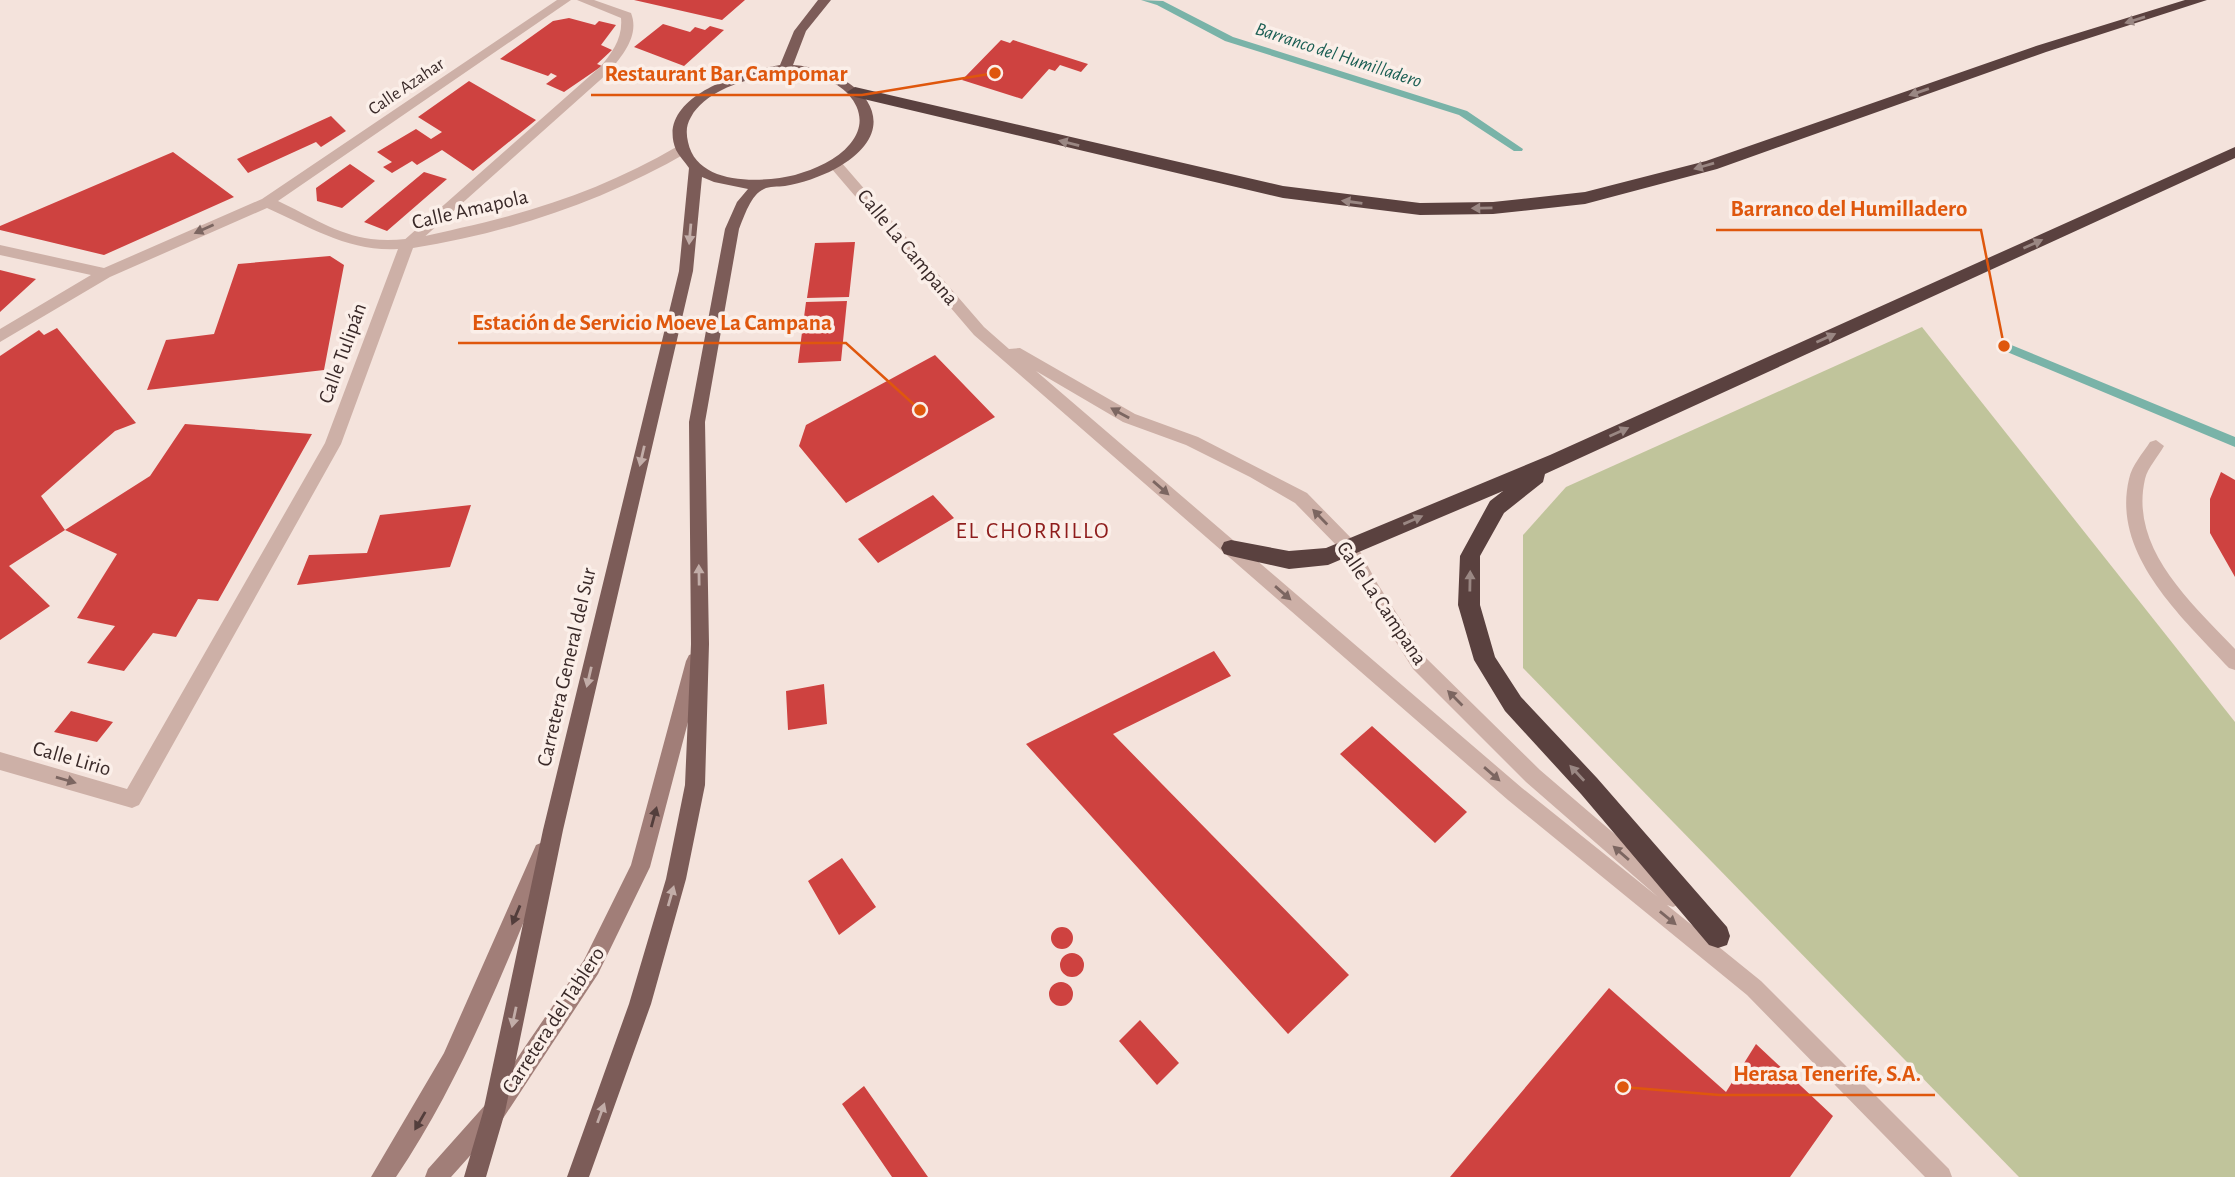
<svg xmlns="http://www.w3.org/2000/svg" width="2235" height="1177" viewBox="0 0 2235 1177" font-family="'Alegreya Sans',sans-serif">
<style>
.green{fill:#c0c49b}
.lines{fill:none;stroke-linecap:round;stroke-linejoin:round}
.stream{fill:#79b3a8;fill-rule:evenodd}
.building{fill:#ce4240}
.service{fill:#cdb0a7;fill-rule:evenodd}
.minor{fill:#cdb0a7;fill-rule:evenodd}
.secondary{fill:#a17e78;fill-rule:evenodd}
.primary{fill:#7c5c58;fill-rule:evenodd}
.motorway{fill:#5a413f;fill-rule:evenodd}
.oneway{fill:#9a8783}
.oneway2{fill:#7c6661}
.oneway3{fill:#c2ada8}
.oneway4{fill:#533e3c}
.labels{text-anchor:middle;stroke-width:7;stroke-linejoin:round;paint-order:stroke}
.far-street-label{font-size:18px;fill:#392928;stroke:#fbefe9}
.far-water-label{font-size:19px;font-style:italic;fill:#1a5e53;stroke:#fbefe9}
.street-label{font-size:21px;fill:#392928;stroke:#fbefe9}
.neighbourhood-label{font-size:23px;letter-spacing:2px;fill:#8e1c1b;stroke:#fbefe9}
.leader{fill:none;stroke:#df570d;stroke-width:2.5}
.callout-dot{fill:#df570d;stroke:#fbefe9;stroke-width:2.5}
.callout-label{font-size:23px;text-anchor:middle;font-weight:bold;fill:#df570d;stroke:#fbefe9;stroke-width:7;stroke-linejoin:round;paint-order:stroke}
</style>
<rect width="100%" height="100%" fill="#f4e3dc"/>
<path class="green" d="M1922,327L2235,722V1177H2019L1523,668V535L1566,487Z"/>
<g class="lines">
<path class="stream" d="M1141,0L1163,1L1233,37L1467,111L1523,149L1522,151H1514L1459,115L1225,41L1157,5Z
M2004,342L2235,437V447L2000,349L1998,346L2000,343Z"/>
</g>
<path class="building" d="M634,0H745L722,20Z
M569,18L595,25L599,21L616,25L601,45L612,50L597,64L602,66L564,92L546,84L557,76L551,73L548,76L500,59L553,21Z
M663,24L690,32L695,27L705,30L710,26L724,30L684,66L634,47Z
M1001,40L1010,43L1013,40L1088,64L1081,72L1060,65L1055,71L1049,69L1022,99L962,80Z
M469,81L536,120L473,171L442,150L417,165L412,161L392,173L383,167L392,162L377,152L416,129L431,139L442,132L418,117Z
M331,116L346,131L321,147L316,142L248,173L237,159Z
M173,152L234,197L104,255L0,230V226Z
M350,164L375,181L342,208L317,201L316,188Z
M424,172L447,179L387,231L364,222Z
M855,242L849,297L807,298L815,243Z
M330,256L344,265L324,370L147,390L166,340L214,334L238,264Z
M0,270L36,279L0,312Z
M847,301L841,361L798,363L806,302Z
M57,328L136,423L115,431L41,496L65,530L9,566L50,606L0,640V356L39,330L44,335Z
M935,355L995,417L846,503L799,446L806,425Z
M185,424L312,434L218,601L198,599L176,637L153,633L124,671L87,663L115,626L77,618L117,554L65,530L150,476Z
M2221,472L2235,480V577L2210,533V499Z
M933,495L954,518L878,563L858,539Z
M471,505L450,567L297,585L309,555L367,553L380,515Z
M1214,651L1231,676L1113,734L1349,975L1288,1034L1026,744Z
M824,684L827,724L788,730L786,691Z
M71,711L113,722L97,742L54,732Z
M1372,726L1467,812L1435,843L1340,754Z
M842,858L876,907L839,935L808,881Z
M1051 938a11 11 0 1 1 22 0a11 11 0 1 1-22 0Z
M1060 965a12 12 0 1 1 24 0a12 12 0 1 1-24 0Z
M1049 994a12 12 0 1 1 24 0a12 12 0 1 1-24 0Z
M1609,988L1726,1092L1756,1044L1833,1116L1790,1177H1450Z
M1140,1020L1179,1063L1157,1085L1119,1041Z
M864,1086L928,1177H892L842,1104Z"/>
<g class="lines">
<path class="service" d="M577,0H594L631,13C640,36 622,56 608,73L412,248H402V242L600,67C612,53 623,38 621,18Z"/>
<path class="minor" d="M557,0H571L278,201C308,215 338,235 371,239C401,243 431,235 460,228C538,211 610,186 678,146H688V152C604,201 509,233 413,248L341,444L139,805L132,808L0,770V752L127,789L325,443L398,249C349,252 310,227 267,208L110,277L0,342V329L91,275L0,255V245L104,268L262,199Z
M836,161L841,162L984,327L1009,349L1020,348L1135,414L1198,437L1307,493L1355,542L1377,583L1425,657L1540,770L1680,890L1683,897L1680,904L1673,907L1667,905L1761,981L1949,1169L1952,1177H1925L1747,995L1508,800L974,335L831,168V162ZM1036,371L1123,422L1186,445L1250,477L1295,503L1343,552L1365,593L1413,669L1526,782L1658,897L1522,788Z
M2156,440L2164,446C2158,457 2148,467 2145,479C2129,549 2192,603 2235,649V670L2229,668C2183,618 2111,555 2129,479C2132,465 2143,453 2150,442Z"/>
<path class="secondary" d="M695,653L701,655L704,661L650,867L598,974L502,1120L451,1177H425L428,1169L486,1104L584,960L631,865L686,661L689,655Z
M543,842L550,845L553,852C506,963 464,1076 396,1177H371L444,1053L536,845Z"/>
<path class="primary" d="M818,0H831L806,31L793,65C861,70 912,127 835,169C820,177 802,183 785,186C778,187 769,186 764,189C751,194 744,217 739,229L705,422L709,644L705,785L686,879L651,1004L589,1177H567L629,1004L666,879L685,785L691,644L689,422L725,229L737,202L748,189L714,182L702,177L693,271L563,830L505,1112L486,1177H464L483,1112L543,830L679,271L689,168C685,162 679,156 676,150C654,96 744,71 780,65L794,31ZM786,72C798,73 811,73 823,78C851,88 873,117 850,144C837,160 815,169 795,175C762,183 697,186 688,142C686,133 686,125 691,117C708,87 755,77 786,72Z"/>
<path class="motorway" d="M2185,0H2207L2046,52L1717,169L1585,204L1493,214L1420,215L1283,198L855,97L847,92L855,87L1283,186L1420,203L1493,202L1585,192L1706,161L2036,46Z
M2235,147V158L1545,474L1543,482L1504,513L1480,556V605L1495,657L1521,697L1597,778L1727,927L1730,936L1727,945L1718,948L1709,945L1581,794L1505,711L1474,660L1458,605L1460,556L1490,501L1503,491L1328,565L1289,569L1231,556L1224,554L1221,548L1224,542L1231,540L1289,551L1326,548L1550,455Z"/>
</g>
<defs><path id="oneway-solid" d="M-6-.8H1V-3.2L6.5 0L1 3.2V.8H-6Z" transform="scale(1.75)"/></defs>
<g class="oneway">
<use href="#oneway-solid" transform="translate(2135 20) rotate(163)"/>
<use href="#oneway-solid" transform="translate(1919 92) rotate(161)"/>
<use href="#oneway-solid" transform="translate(1069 143) rotate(-166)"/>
<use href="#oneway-solid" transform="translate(1704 166) rotate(164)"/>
<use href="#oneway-solid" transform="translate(1352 202) rotate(-172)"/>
<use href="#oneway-solid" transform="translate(1482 208) rotate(179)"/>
<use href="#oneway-solid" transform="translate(2033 244) rotate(-24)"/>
<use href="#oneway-solid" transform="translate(1826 338) rotate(-24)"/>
<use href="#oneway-solid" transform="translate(1619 432) rotate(-24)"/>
<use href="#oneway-solid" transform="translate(1413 520) rotate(-23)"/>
<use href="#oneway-solid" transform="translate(1470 581) rotate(-89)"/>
<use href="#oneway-solid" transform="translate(1577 773) rotate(-133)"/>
</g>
<g class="oneway2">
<use href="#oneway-solid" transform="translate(204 229) rotate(156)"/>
<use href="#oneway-solid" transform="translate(1120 413) rotate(-151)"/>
<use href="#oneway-solid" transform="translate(1161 488) rotate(41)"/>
<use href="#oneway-solid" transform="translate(1320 517) rotate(-134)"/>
<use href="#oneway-solid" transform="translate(1283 593) rotate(41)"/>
<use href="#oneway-solid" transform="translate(1455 698) rotate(-135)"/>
<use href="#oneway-solid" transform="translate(1492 774) rotate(41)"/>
<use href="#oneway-solid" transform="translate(66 780) rotate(16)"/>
<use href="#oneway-solid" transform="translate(1621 853) rotate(-139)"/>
<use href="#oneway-solid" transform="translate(1668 918) rotate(39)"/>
</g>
<g class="oneway3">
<use href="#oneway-solid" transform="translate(690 234) rotate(95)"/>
<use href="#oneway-solid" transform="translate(642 456) rotate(103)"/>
<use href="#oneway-solid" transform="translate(699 575) rotate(-91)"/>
<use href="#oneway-solid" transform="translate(589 677) rotate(103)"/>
<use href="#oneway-solid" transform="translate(671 896) rotate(-74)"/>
<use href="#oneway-solid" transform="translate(514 1017) rotate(102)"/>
<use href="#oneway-solid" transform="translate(601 1113) rotate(-70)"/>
</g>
<g class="oneway4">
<use href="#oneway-solid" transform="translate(654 817) rotate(-75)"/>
<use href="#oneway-solid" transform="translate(516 915) rotate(113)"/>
<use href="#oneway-solid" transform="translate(420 1121) rotate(120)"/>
</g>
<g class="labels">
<g class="far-street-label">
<text transform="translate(406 86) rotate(-34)" y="6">Calle Azahar</text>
</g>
<g class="far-water-label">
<text transform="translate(1339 54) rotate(18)" y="7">Barranco del Humilladero</text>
</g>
<g class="street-label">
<text transform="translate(470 209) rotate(-13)" y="7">Calle Amapola</text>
<text transform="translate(908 247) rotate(50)" y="7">Calle La Campana</text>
<text transform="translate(342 353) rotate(-70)" y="7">Calle Tulipán</text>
<text transform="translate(1382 603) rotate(56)" y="7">Calle La Campana</text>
<text transform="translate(566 667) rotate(-77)" y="7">Carretera General del Sur</text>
<text transform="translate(72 758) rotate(16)" y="7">Calle Lirio</text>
<text transform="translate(553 1020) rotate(-57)" y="7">Carretera del Tablero</text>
</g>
<g class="neighbourhood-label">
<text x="1033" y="538">EL CHORRILLO</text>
</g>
</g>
<path class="leader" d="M995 73L862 95H591M2004 346L1981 230H1716M920 410L846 343H458M1623 1087L1719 1095H1935"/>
<g class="callout-dot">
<circle cx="995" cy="73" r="7"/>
<circle cx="2004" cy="346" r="7"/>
<circle cx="920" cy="410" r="7"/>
<circle cx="1623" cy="1087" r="7"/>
</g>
<g class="callout-label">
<text x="726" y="81">Restaurant Bar Campomar</text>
<text x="1849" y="216">Barranco del Humilladero</text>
<text x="652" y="330">Estación de Servicio Moeve La Campana</text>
<text x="1827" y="1081">Herasa Tenerife, S.A.</text>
</g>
</svg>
